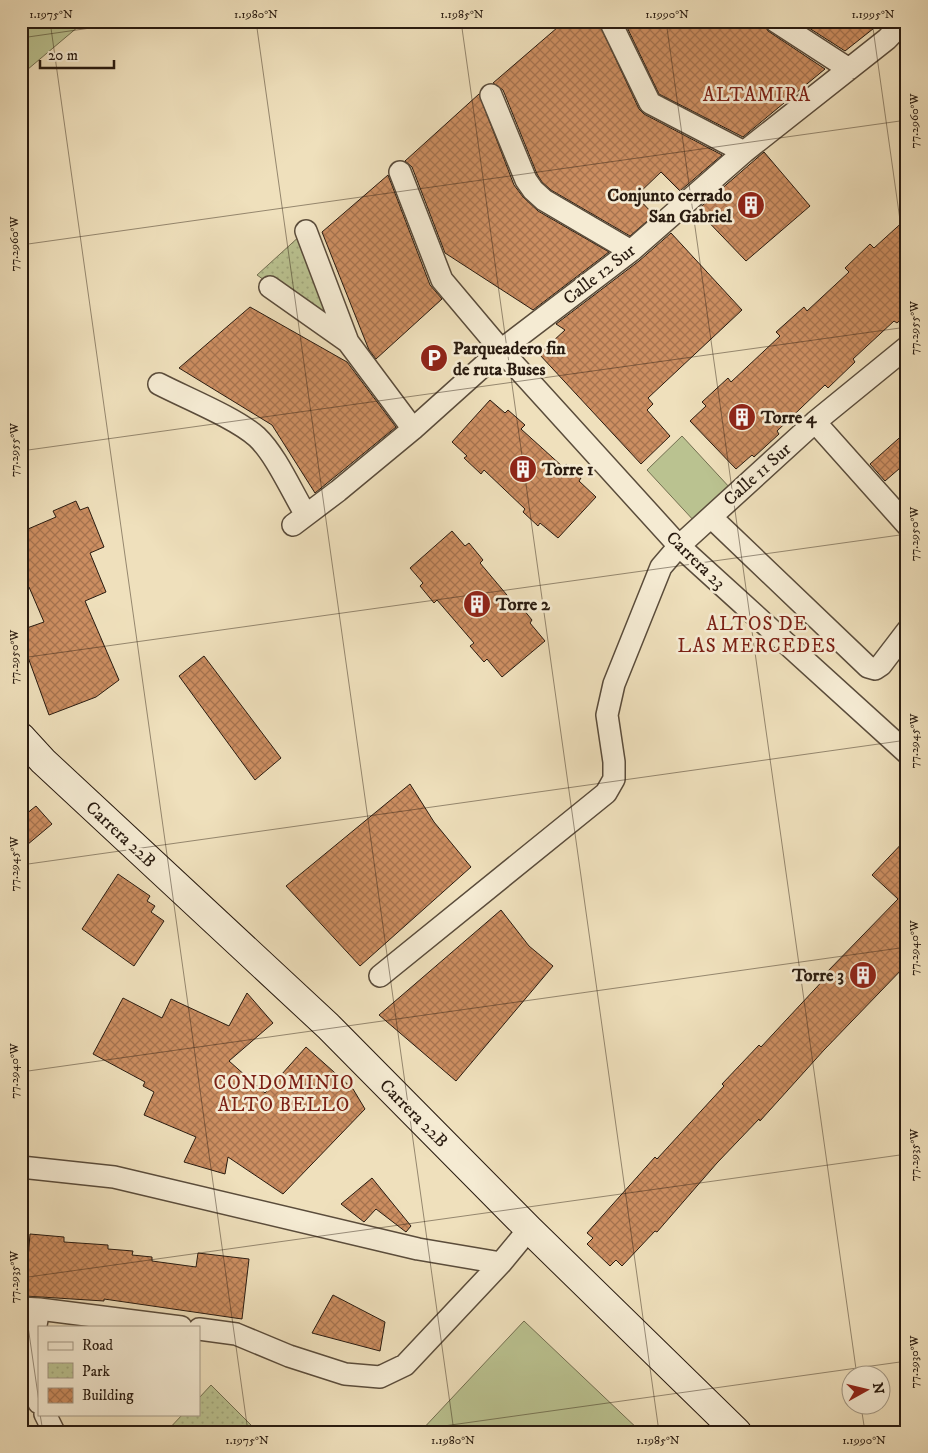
<svg xmlns="http://www.w3.org/2000/svg" width="928" height="1453" viewBox="0 0 928 1453" font-family="'IM FELL DW Pica',serif">
<style>
.park{fill:url(#park-dots);stroke:#726e50}
.pitch{fill:#bac290;stroke:#726e50}
.building{fill:url(#building-cross-hatch);stroke:#291b10}
.lines{fill:none;stroke-linecap:round;stroke-linejoin:round}
.street-casing{stroke:#5a4c3b;stroke-width:24}
.secondary-casing{stroke:#291b10;stroke-width:30}
.street{stroke:#f5ebd3;stroke-width:21}
.secondary{stroke:#f5ebd3;stroke-width:28}
.ticks{fill:none;stroke:#291b10;stroke-width:1;stroke-opacity:0.45}
.labels{text-anchor:middle;stroke-width:5;stroke-linejoin:round;paint-order:stroke}
.poi-label{font-size:18px;font-weight:bold;fill:#291b10;stroke:#f5ebd3;text-anchor:start}
.street-label{font-size:18px;fill:#291b10;stroke:#f5ebd3}
.neighbourhood-label{font-size:19px;letter-spacing:1px;fill:#7a1f14;stroke:#f5ebd3}
.neatline{fill:none;stroke:#291b10;stroke-width:2}
.ticks-label{font-size:12px;text-anchor:middle;fill:#291b10}
</style>
<defs>
<pattern id="park-dots" width="8" height="8" patternUnits="userSpaceOnUse" patternTransform="scale(1.25)"><rect width="8" height="8" fill="#bac290"/><path d="M2 2h.1M6 6h.1" fill="none" stroke="#a0a67b" stroke-width="1.8" stroke-linecap="round"/></pattern>
<pattern id="building-cross-hatch" width="8" height="8" patternUnits="userSpaceOnUse" patternTransform="scale(1.25)"><rect width="8" height="8" fill="#cc8e61"/><path d="M0 0l8 8M0 8l8-8" fill="none" stroke="#a6734f"/></pattern>
</defs>
<rect width="100%" height="100%" fill="#efe0bc"/>
<filter id="stains"><feTurbulence type="fractalNoise" baseFrequency=".004" numOctaves="4"/><feColorMatrix values="0 0 0 0 .2 0 0 0 0 .09 0 0 0 0 .02 0 0 0 .5 -.17"/></filter>
<radialGradient id="worn" r=".72"><stop offset=".6" stop-color="#630" stop-opacity="0"/><stop offset="1" stop-color="#630" stop-opacity=".3"/></radialGradient>
<path class="park" d="M302,234L343,335L257,275Z
M211,1385L258,1432H166L183,1414H199V1398Z"/>
<path class="pitch" d="M21,21H85L21,75Z
M682,436L731,489L696,523L647,470Z
M524,1321L641,1432H420Z"/>
<path class="building" d="M565,21H598L639,109L644,114L722,155L680,191L661,172L636,196L654,215L630,236L551,190L542,182L537,174L503,90L493,83Z
M624,21H763L768,31L825,69L743,137L659,94Z
M798,21H883L845,51Z
M479,94L514,185L523,197L538,211L609,252L533,310L445,253L412,167L405,161Z
M764,152L810,206L746,261L697,210Z
M388,175L430,285L442,299L376,359L369,350L322,232Z
M907,218V314L897,323L894,321L853,359L855,362L828,388L825,385L777,431L779,434L754,457L752,455L736,469L690,421L706,406L702,402L728,378L731,382L780,336L776,332L804,307L807,311L849,272L845,268L870,244L874,248Z
M671,233L742,310L648,398L653,404L647,410L670,436L641,464L539,354L565,330L556,324L639,261Z
M250,307L347,362L396,427L315,493L272,425L179,368Z
M490,400L505,413L508,410L525,425L521,429L563,467L566,464L581,478L579,481L596,497L558,538L540,523L538,526L523,512L525,509L484,470L481,474L464,458L467,456L452,442Z
M907,431V462L885,481L870,464Z
M76,501L80,510L88,507L104,547L90,553L106,592L85,601L119,680L96,697L49,715L21,638V630L44,622L29,587L21,590V532L56,517L53,511Z
M452,531L465,546L469,543L483,560L480,563L517,607L519,604L532,620L530,623L545,641L502,677L487,659L484,662L470,646L474,643L437,600L434,603L420,586L423,583L410,568Z
M204,656L281,758L255,780L179,676Z
M410,784L434,822L471,867L360,966L286,886Z
M36,806L52,824L21,850V818Z
M907,838V964L824,1050L760,1121L759,1119L717,1163L657,1232L655,1231L622,1266L616,1260L610,1266L587,1244L593,1238L587,1233L655,1157L657,1159L724,1086L722,1084L759,1045L761,1047L828,975L826,973L898,899L872,875Z
M118,874L150,896L147,901L155,906L151,912L164,921L134,966L82,929Z
M501,910L529,946L553,966L456,1081L379,1015Z
M247,993L273,1023L229,1061L265,1093L306,1047L353,1089L365,1109L283,1194L228,1157L225,1174L184,1162L196,1137L144,1115L154,1092L143,1086L145,1082L93,1054L123,998L162,1018L171,999L229,1026Z
M372,1178L411,1226L406,1232L376,1209L364,1222L341,1204Z
M30,1234L64,1237V1242L108,1245V1249L133,1251L132,1255L152,1257V1261L196,1267L198,1253L249,1259L242,1319L104,1299V1301L25,1296Z
M333,1295L385,1322L380,1351L312,1333Z"/>
<g class="lines">
<g class="street-casing">
<path id="street" d="M610,21L650,103L744,152
M775,21L849,69
M491,95L526,180L533,190L544,200L631,251
M400,172L442,280L501,350L679,546L907,753
M306,231L348,342L413,429
M270,287L348,342
M159,384C186,398 236,418 257,437C276,455 292,492 306,515
M815,422L907,525
M711,517L868,667L875,669L881,665L907,631
M293,525L338,491L413,429L501,350L631,251L744,152L887,39L904,21
M380,976L606,793L614,779V762L607,715L614,684L661,567L679,546L815,422L907,347
M21,1167L114,1177L418,1249L501,1263L529,1229
M21,1308L39,1309L181,1327
M199,1329L236,1334L289,1356L345,1374L380,1377L405,1365L501,1263
M39,1403C25,1378 34,1335 39,1309
M45,1414L54,1432"/>
</g>
<g class="secondary-casing">
<path id="secondary" d="M21,737L43,761L328,1026L529,1229L737,1432"/>
</g>
<use href="#street" class="street"/>
<use href="#secondary" class="secondary"/>
</g>
<path class="ticks" d="M50,21L248,1432M256,21L454,1432M461,21L659,1432M666,21L857,1376M872,21L907,270M21,38L139,21M21,245L907,120M21,451L907,327M21,658L907,534M21,865L907,740M21,1072L907,947M21,1278L907,1154M21,1278L39,1402M861,1406L865,1432M40,1414L43,1432M401,1432L907,1361"/>
<defs>
<g id="building-disc" transform="scale(1.4375)"><circle r="9.5" fill="#8f2418" stroke="#f5ebd3"/><path d="M-4-6H4V6H1V3H-1V6H-4ZM-2.5-4.3h1.7v1.8h-1.7ZM.8-4.3h1.7v1.8H.8ZM-2.5-1h1.7V.8h-1.7ZM.8-1h1.7V.8H.8Z" fill="#fff"/></g>
<g id="parking-disc" transform="scale(1.4375)"><circle r="9.5" fill="#8f2418" stroke="#f5ebd3"/><path d="M-3.5-5.5H1a3.5 3.5 0 0 1 0 7H-1V5.5H-3.5ZM-1-3.4V-.6H.8a1.4 1.4 0 0 0 0-2.8Z" fill="#fff"/></g>
</defs>
<g fill-rule="evenodd">
<use href="#building-disc" x="751" y="205"/>
<use href="#parking-disc" x="434" y="358"/>
<use href="#building-disc" x="742" y="417"/>
<use href="#building-disc" x="523" y="469"/>
<use href="#building-disc" x="477" y="604"/>
<use href="#building-disc" x="863" y="975"/>
</g>
<g class="labels">
<g class="poi-label">
<text x="732" y="201" text-anchor="end">Conjunto cerrado<tspan x="732" dy="21">San Gabriel</tspan></text>
<text x="453" y="354">Parqueadero fin<tspan x="453" dy="21">de ruta Buses</tspan></text>
<text x="761" y="423">Torre 4</text>
<text x="542" y="475">Torre 1</text>
<text x="496" y="610">Torre 2</text>
<text x="844" y="981" text-anchor="end">Torre 3</text>
</g>
<g class="street-label">
<text transform="translate(599 274) rotate(-38)" y="6">Calle 12 Sur</text>
<text transform="translate(757 474) rotate(-42)" y="6">Calle 11 Sur</text>
<text transform="translate(696 560) rotate(44)" y="6">Carrera 23</text>
<text transform="translate(121 834) rotate(43)" y="6">Carrera 22B</text>
<text transform="translate(414 1113) rotate(45)" y="6">Carrera 22B</text>
</g>
<g class="neighbourhood-label">
<text x="757" y="101">ALTAMIRA</text>
<text x="757" y="630">ALTOS DE<tspan x="757" dy="22">LAS MERCEDES</tspan></text>
<text x="284" y="1089">CONDOMINIO<tspan x="284" dy="22">ALTO BELLO</tspan></text>
</g>
</g>
<rect width="928" height="1453" fill="none" stroke="#efe0bc" stroke-width="55"/>
<rect x="38" y="1326" width="162" height="90" fill="#f5ebd3" stroke="#a39885"/>
<rect x="48" y="1342" width="25" height="8" fill="#f5ebd3" stroke="#a39885"/>
<text x="82" y="1350" font-size="15" fill="#291b10">Road</text>
<rect x="48" y="1363" width="25" height="15" fill="url(#park-dots)" stroke="#a39885"/>
<text x="82" y="1376" font-size="15" fill="#291b10">Park</text>
<rect x="48" y="1388" width="25" height="15" fill="url(#building-cross-hatch)" stroke="#a39885"/>
<text x="82" y="1400" font-size="15" fill="#291b10">Building</text>
<g transform="translate(866 1390) rotate(82)"><circle r="24" fill="#f5ebd3" stroke="#a39885"/>
<path d="M0-4L9 19L0 12L-9 19Z" fill="#8f2418"/>
<text y="-8" font-size="14" font-weight="bold" text-anchor="middle" fill="#291b10">N</text>
</g>
<path d="M40 60v8h74v-8" fill="none" stroke="#291b10" stroke-width="2.5"/>
<text x="48" y="60" font-size="15" fill="#291b10" stroke="#f5ebd3" stroke-width="4" paint-order="stroke">20 m</text>
<rect x="28" y="28" width="872" height="1398" class="neatline"/>
<g class="ticks-label">
<text x="51" y="18">1.1975°N</text>
<text x="256" y="18">1.1980°N</text>
<text x="462" y="18">1.1985°N</text>
<text x="667" y="18">1.1990°N</text>
<text x="873" y="18">1.1995°N</text>
<text transform="translate(914 121) rotate(-90)" y="4">77.2960°W</text>
<text transform="translate(14 244) rotate(-90)" y="4">77.2960°W</text>
<text transform="translate(914 328) rotate(-90)" y="4">77.2955°W</text>
<text transform="translate(14 450) rotate(-90)" y="4">77.2955°W</text>
<text transform="translate(914 534) rotate(-90)" y="4">77.2950°W</text>
<text transform="translate(14 657) rotate(-90)" y="4">77.2950°W</text>
<text transform="translate(914 741) rotate(-90)" y="4">77.2945°W</text>
<text transform="translate(14 864) rotate(-90)" y="4">77.2945°W</text>
<text transform="translate(914 948) rotate(-90)" y="4">77.2940°W</text>
<text transform="translate(14 1071) rotate(-90)" y="4">77.2940°W</text>
<text transform="translate(914 1155) rotate(-90)" y="4">77.2935°W</text>
<text transform="translate(14 1277) rotate(-90)" y="4">77.2935°W</text>
<text transform="translate(914 1362) rotate(-90)" y="4">77.2930°W</text>
<text x="247" y="1444">1.1975°N</text>
<text x="453" y="1444">1.1980°N</text>
<text x="658" y="1444">1.1985°N</text>
<text x="864" y="1444">1.1990°N</text>
</g>
<rect width="100%" height="100%" filter="url(#stains)"/>
<rect width="100%" height="100%" fill="url(#worn)"/>
</svg>
